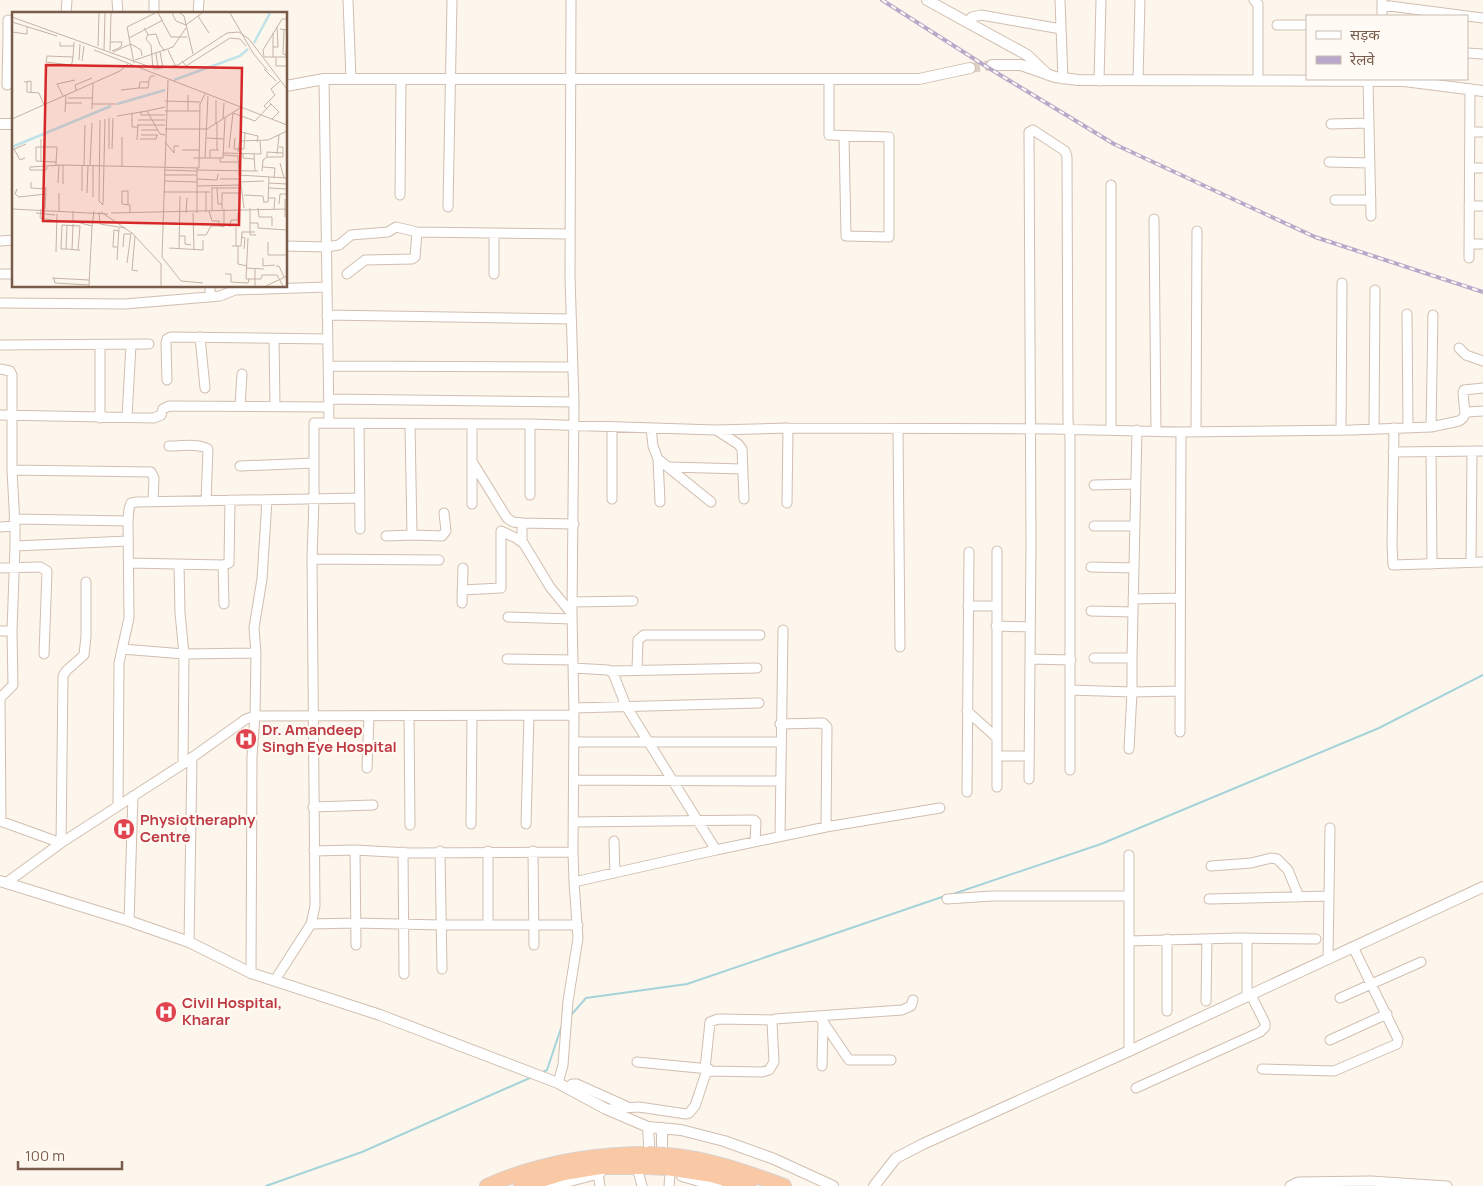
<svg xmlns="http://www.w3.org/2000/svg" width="1483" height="1186" viewBox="0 0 1483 1186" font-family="Manrope,'Noto Sans Devanagari',sans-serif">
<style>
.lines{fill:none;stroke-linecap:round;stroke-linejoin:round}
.stream{stroke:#a5d3da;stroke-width:2}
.tertiary-tunnel{stroke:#dcd0c4;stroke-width:10;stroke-dasharray:10 5;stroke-linecap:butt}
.minor-casing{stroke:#d1beb0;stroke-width:11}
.tertiary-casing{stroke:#d1beb0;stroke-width:12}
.trunk-casing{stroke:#dad1cd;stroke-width:16}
.minor{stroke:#fff;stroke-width:9}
.tertiary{stroke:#fff;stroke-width:10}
.trunk{stroke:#f9c8a4;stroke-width:14}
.rail-casing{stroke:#b9a8c9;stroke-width:4}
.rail{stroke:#fffaf3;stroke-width:2;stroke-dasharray:5.5;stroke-linecap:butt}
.trunk-bridge-casing{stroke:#dad1cd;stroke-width:16;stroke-linecap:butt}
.trunk-bridge{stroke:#f9c8a4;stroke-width:14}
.labels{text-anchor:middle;stroke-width:4.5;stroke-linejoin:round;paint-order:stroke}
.health-label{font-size:15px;font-weight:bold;fill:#be3a42;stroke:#fffaf3;text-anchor:start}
.inset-river{fill:none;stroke:#bfe3e8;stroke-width:2.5}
.inset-road{fill:none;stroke:#c5b3a7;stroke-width:1}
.view{fill:#d62828;fill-opacity:0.15;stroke:#d62828;stroke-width:2.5}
.inset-edge{fill:none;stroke:#7a5c4d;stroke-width:2.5}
</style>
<rect width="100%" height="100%" fill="#fdf6ec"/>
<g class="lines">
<path class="stream" d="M950,895L1101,844L1379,728L1483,675
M571,1015L586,998L687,984L945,896
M541,1073L547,1070L561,1028L563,1025
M266,1186L362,1152L532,1077"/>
<path class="tertiary-tunnel" d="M970,68L992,65"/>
<g class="minor-casing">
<path id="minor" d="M117,0L118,14
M348,0L351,79
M1060,0L1063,79
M1254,0L1258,4V80
M1382,5L1483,18
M66,14L67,0
M154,14V0
M198,14L199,0
M1382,16V0
M8,20V36
M967,22L972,17L981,15L1061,29
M1277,25H1307
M1467,53L1483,54
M324,79L329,422
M829,80V135L889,137V237L846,236L844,136
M1138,80L1140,0
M1099,81L1101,0
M1368,81L1371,216
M7,85L8,36L14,35
M1331,124L1369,123
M1470,132H1483
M1329,162L1370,163
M1470,168H1483
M400,195L401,79
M1335,200H1371
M1469,206H1483
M448,207L452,0
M1154,219L1156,431
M494,233V274
M0,241L14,240
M1469,244H1483
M286,246L326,247L339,245L351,235L388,232L396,227L417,232L570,234
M1469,258L1470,89
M0,274H14
M347,274L365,260L412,259L415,257L417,232
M210,286V297
M0,303L125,304L220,296L235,290L327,287
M1407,314L1408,428
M327,315L571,319
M200,337L205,388
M274,339L275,406
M0,345L149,344
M1459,348L1466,355L1483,361
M328,366L573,367
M0,369L10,371L12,375V470L15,526
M167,380L166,343L167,339L171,337L328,339
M329,399L574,402
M240,406L242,374
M1465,414L1463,393L1464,390L1483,388
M0,415L154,418L161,415L163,409L169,406L329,407
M127,417L131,345
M100,418V345
M359,423L360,529
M410,424L412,535
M612,427V499
M1431,427L1433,315
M651,428L653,446L658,459L711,502
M1394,428L1392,545L1393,565L1483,562
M898,429L900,647
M1374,429L1375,290
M716,430L738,444L742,449L744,499
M1111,430V185
M1341,430L1342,283
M1196,431L1197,231
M169,446C180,446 199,443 208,449L206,501
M1393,452L1483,451
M1431,452L1432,564
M658,459L660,502
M473,463L507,518L513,522L522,523
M240,466L314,463
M670,467L743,469
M12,470L151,472L154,478L153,501
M1094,485L1136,484
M530,495V424
M787,503L788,428
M472,504V424
M14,519L128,521
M1094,526H1135
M0,527L15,526V546L128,541
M386,536L412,535L442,536L446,531L444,513
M522,542V523L574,524
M997,551V787
M312,559L439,560
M1471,562L1472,451
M129,563L223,565L229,563L230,500
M179,565L180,613L184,654L183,764
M223,565L224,604
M1091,567L1134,568
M0,568L40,567L47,571L44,654
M462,590L501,588V531L516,538L524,544L550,587L572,614
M1133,599L1179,598
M572,602L633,601
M462,603L463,568
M968,606H997
M1091,611L1133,612
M508,617L572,619
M996,626L1030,627
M0,631H12
M122,649L184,654L256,653
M1094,658H1132
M507,659L573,660
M1030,659L1071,660
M573,668L608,670L613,673L626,706L716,850L574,882
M637,670L638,640L644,635H760
M611,671L757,668
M1070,690L1132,692L1180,691
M0,697L1,821
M1,697L13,685L12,631L15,546
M574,708L759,703
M967,711L997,738
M409,716L410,825
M780,724L823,723L827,727L826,827
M1180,732L1181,432
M574,742H780
M1129,749L1132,692V658L1137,430
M997,756H1029
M367,768L369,717
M1029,779L1031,543L1029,132L1033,130L1065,151L1067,157L1068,421L1070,437V770
M574,780L780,781
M967,792L969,552
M118,805L119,663L129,618L128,521L129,509L131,503L137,502L360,498
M313,807L373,805
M0,821L61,843L63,676L66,671L84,655L86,636V582
M573,822L754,820L756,822L755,841
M471,824L472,716
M526,824L529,715
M780,836L783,630
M614,841L615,873
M355,850L356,945
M716,850L826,827L940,808
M314,851L355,850L410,853L573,852
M440,851L442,969
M533,851L534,945
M403,852L404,974
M1211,866L1251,863L1271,858L1277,859L1288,870L1299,897
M6,883L61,843L183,764L246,719L255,716L574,715
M947,899L992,896H1129
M1209,899L1329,896
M129,921L133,796
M311,924L355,923L441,925H578
M488,924V851
M1167,939V1011
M1129,941L1238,938L1316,939
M189,942L192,757
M1328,959L1330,828
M251,973L252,756L255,716L256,653L254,628L262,579L267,500
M275,980L311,924L315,906L312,559L314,498V423L530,424L716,430L788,428L1052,429L1181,432L1351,430L1431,427L1459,421L1463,418L1465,414L1468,412L1483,411
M1247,997V938
M1340,998L1421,962
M1206,1001L1207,939
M819,1016L849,1060H891
M1330,1040L1387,1014
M1129,1051V855
M637,1062L709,1069
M822,1066L823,1024
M705,1069L710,1022L718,1019L773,1020
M1262,1069L1334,1071L1397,1044L1398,1039L1353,947
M558,1083L563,1065L568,1001L578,938L574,882L573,852L574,715L572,614L574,402L570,277L571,0
M567,1088L572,1084H577L626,1106
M1136,1088L1260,1032L1265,1027V1023L1251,995
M606,1109L639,1107L686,1114L689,1113L695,1106L706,1073L708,1071L762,1072L769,1070L774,1062L772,1022L775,1019L902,1010L911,1006L913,1000
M638,1171L642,1186
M598,1174L600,1186
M669,1186L670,1174
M1290,1186L1298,1182L1371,1181L1447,1186"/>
</g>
<g class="tertiary-casing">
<path id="tertiary" d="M927,0L1027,55L1045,72
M992,65H1021L1055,77L1078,80L1404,81L1483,91
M286,86L324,79H919L970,68
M0,124H14
M0,881L129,921L189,942L251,973L380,1015L558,1083L606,1109L648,1127L681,1130L724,1141L774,1159L833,1186
M648,1127L650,1159
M662,1128V1162
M682,1176L717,1186
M550,1186L600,1173
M874,1186L896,1158L923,1144L1129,1051L1483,887"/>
</g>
<g class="trunk-casing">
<path id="trunk" d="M666,1155C707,1158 746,1172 784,1186
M667,1168L712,1175L749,1186
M487,1186C539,1163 592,1154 648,1154
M521,1186L564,1173L600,1167H649"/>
</g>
<use href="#minor" class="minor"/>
<use href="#tertiary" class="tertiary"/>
<use href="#trunk" class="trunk"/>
<g class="rail-casing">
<path id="rail" d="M882,0L987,67L1114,144L1315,237L1483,292"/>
</g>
<use href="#rail" class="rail"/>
<g class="trunk-bridge-casing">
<path id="trunk-bridge" d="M648,1154L666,1155
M649,1167L667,1168"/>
</g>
<use href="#trunk-bridge" class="trunk-bridge"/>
</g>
<defs>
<g id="hospital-disc" transform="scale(1.125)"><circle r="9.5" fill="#e0444e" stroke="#fffaf3"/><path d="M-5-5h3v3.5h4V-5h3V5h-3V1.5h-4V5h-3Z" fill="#fff"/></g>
</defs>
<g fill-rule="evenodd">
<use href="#hospital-disc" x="246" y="739"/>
<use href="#hospital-disc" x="124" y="829"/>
<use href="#hospital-disc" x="166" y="1012"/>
</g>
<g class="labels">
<g class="health-label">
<text x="262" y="735">Dr. Amandeep<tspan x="262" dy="17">Singh Eye Hospital</tspan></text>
<text x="140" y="825">Physiotheraphy<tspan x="140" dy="17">Centre</tspan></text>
<text x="182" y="1008">Civil Hospital,<tspan x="182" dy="17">Kharar</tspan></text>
</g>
</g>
<g transform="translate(12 12)">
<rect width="275" height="275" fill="#fdf6ec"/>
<path class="inset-river" d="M242,31L258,1M162,68L228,44L236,37M105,92L153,78M0,135L99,94"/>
<path class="inset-road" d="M146,1L159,25H175M160,1L164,9L174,13L190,1M168,1L172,4L181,42M218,1L241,41L255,58M186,4L197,21M0,5L144,57L166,53L215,21L227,20L237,27L275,77M275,7H270L251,38L252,45H275M0,10L45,24M132,16L136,22L134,27L139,33L141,56M268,17L275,18L274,45M272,18L271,42L274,43M0,20L15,22V15M136,23L144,22L148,33L153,39M117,26L151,8M48,30V34H62M98,30H110L109,35L100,39M86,34L87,1M261,35H266L265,15M82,38L275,113M92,38L93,1M156,38L163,53M98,39L99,1M101,40L119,32L129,38L130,44M148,40L151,56M144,41L146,56M61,45L35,44L34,50L59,53L60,51L61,45L62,30M261,45V21M264,45V54H275M67,48L68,32M123,48L161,35L174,16M70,49L72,34M170,49L174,54L218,26L228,27L234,34M122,51L115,15L143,1M252,57L264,69M156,68L150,245L169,269L191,271M15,69V80L27,81L32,93M12,70L19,69V81M127,76H136L137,70M64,78L63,73L80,66M109,78L127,76L128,70H136L139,64H143M51,84L45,72L63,68M56,86H80M153,89L188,90M54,91H70M258,91L267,100L260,107M80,92H104M80,97L81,71M255,97L252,94L263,83L259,77L268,69M153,99H188M176,99V83M53,100L54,83M129,100V103H153M120,101V115H126M105,104L135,99M229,104V120L246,124L245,130M0,107L108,59L116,52M211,107L212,91M88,108L87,189L91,193L93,107M126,108H153M205,111V138M204,112V88M126,113H153M153,117H195L228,96M129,118H146M129,123H146M153,123L148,122L135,99L153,95M195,126L212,127M223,126L222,137H232L233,120M128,127H144L145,123M125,128L126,112M227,129L256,128L275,119M153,130L162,141V134H167M267,135H271V145H255V140L271,141M217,136L221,101L243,109L259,92M2,137L8,148L13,146M97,137V106M100,137L101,106M0,138L14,132M170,138H187M226,140L229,120M211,141L249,142L248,129M231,142V146L242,147M242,142L243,159H246M265,142L267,123M211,143L226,144M226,143L227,163L275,166M181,146H211L213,106M193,146L196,84M198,146V138H207M208,146V150H227M29,150V127M268,151L272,166M44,153V150L45,137V135H24V149L44,150M72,153L73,113M78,153L80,111M110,154V125M251,155L263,156L262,166M18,158V155L50,153L187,156L188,92L193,82M18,158H34L35,155M152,158L185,159M185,158L243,159M250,159L251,148L255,145M152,163H185M228,164L232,196M185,167L205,168L206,162M208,167H228M152,169L185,170M19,170V176L34,177M228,170L252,169M46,171L47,153M257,171L275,172M51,172V153M185,174L228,173M200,175V199M200,176H228M205,176L206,192H210M257,176L275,177M5,177L3,182L7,185L34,182M70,179V153M194,179V200M152,180H198M47,181V199M75,181L76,153M232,183L251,184L252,190M81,185V153M256,186H263L262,197M251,190H256L257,165M267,192L268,182H275M116,193V179H110V192L118,193V200M238,196V223H244M246,196L247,205H260V214M0,197L96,202M29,197L28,206L45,209M33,197L34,175M210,197V181H229M61,199V209L80,214L77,274M87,200L88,212L113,216M89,200L120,221L149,252V274M24,201L43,203M99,201L275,197M174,201L175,186M181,201L182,238M185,201V156M273,205V187M238,211H246V216L275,218M80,214L82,199M207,214L212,215V197M218,215L219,208H226V201M185,223H194L199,214H207V209H200L197,199M123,224L120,258L126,259M167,224H173V232L179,233M229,225L233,226L232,237M236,226L234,267H237M256,230V243H275M220,234H229L230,220H243M224,234V215M226,234V252L235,254M106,235H101L102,218L107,219M111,235L112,222H118M157,236L191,238V228M54,237L55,213M167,237L168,184M60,238L61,212M66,238L68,214L50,213L49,237H54L66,238H68M44,240L45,202M251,246V254L263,253M105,248L107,216M115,251L119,221M264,254H267L272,265M234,256L252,257M243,256V274M213,262H219V270L236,271L237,267H249L250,263H265L271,274M40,266L77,268M42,266L43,271L77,273M254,274L275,264"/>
<path class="view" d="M34,53L230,56L227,213L31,209Z"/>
<rect width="275" height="275" class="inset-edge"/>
</g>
<rect x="1306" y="15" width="162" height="65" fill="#fffaf3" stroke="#cabbb1"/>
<rect x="1316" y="31" width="25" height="8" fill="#ffffff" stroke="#cabbb1"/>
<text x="1350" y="40" font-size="15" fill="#7a5c4d">सड़क</text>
<rect x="1316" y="56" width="25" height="8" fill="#b9a8c9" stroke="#cabbb1"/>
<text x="1350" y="65" font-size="15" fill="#7a5c4d">रेलवे</text>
<path d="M18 1161v8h104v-8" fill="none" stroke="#7a5c4d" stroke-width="2.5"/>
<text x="25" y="1161" font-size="15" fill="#7a5c4d" stroke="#fffaf3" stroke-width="4" paint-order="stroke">100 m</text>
</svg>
